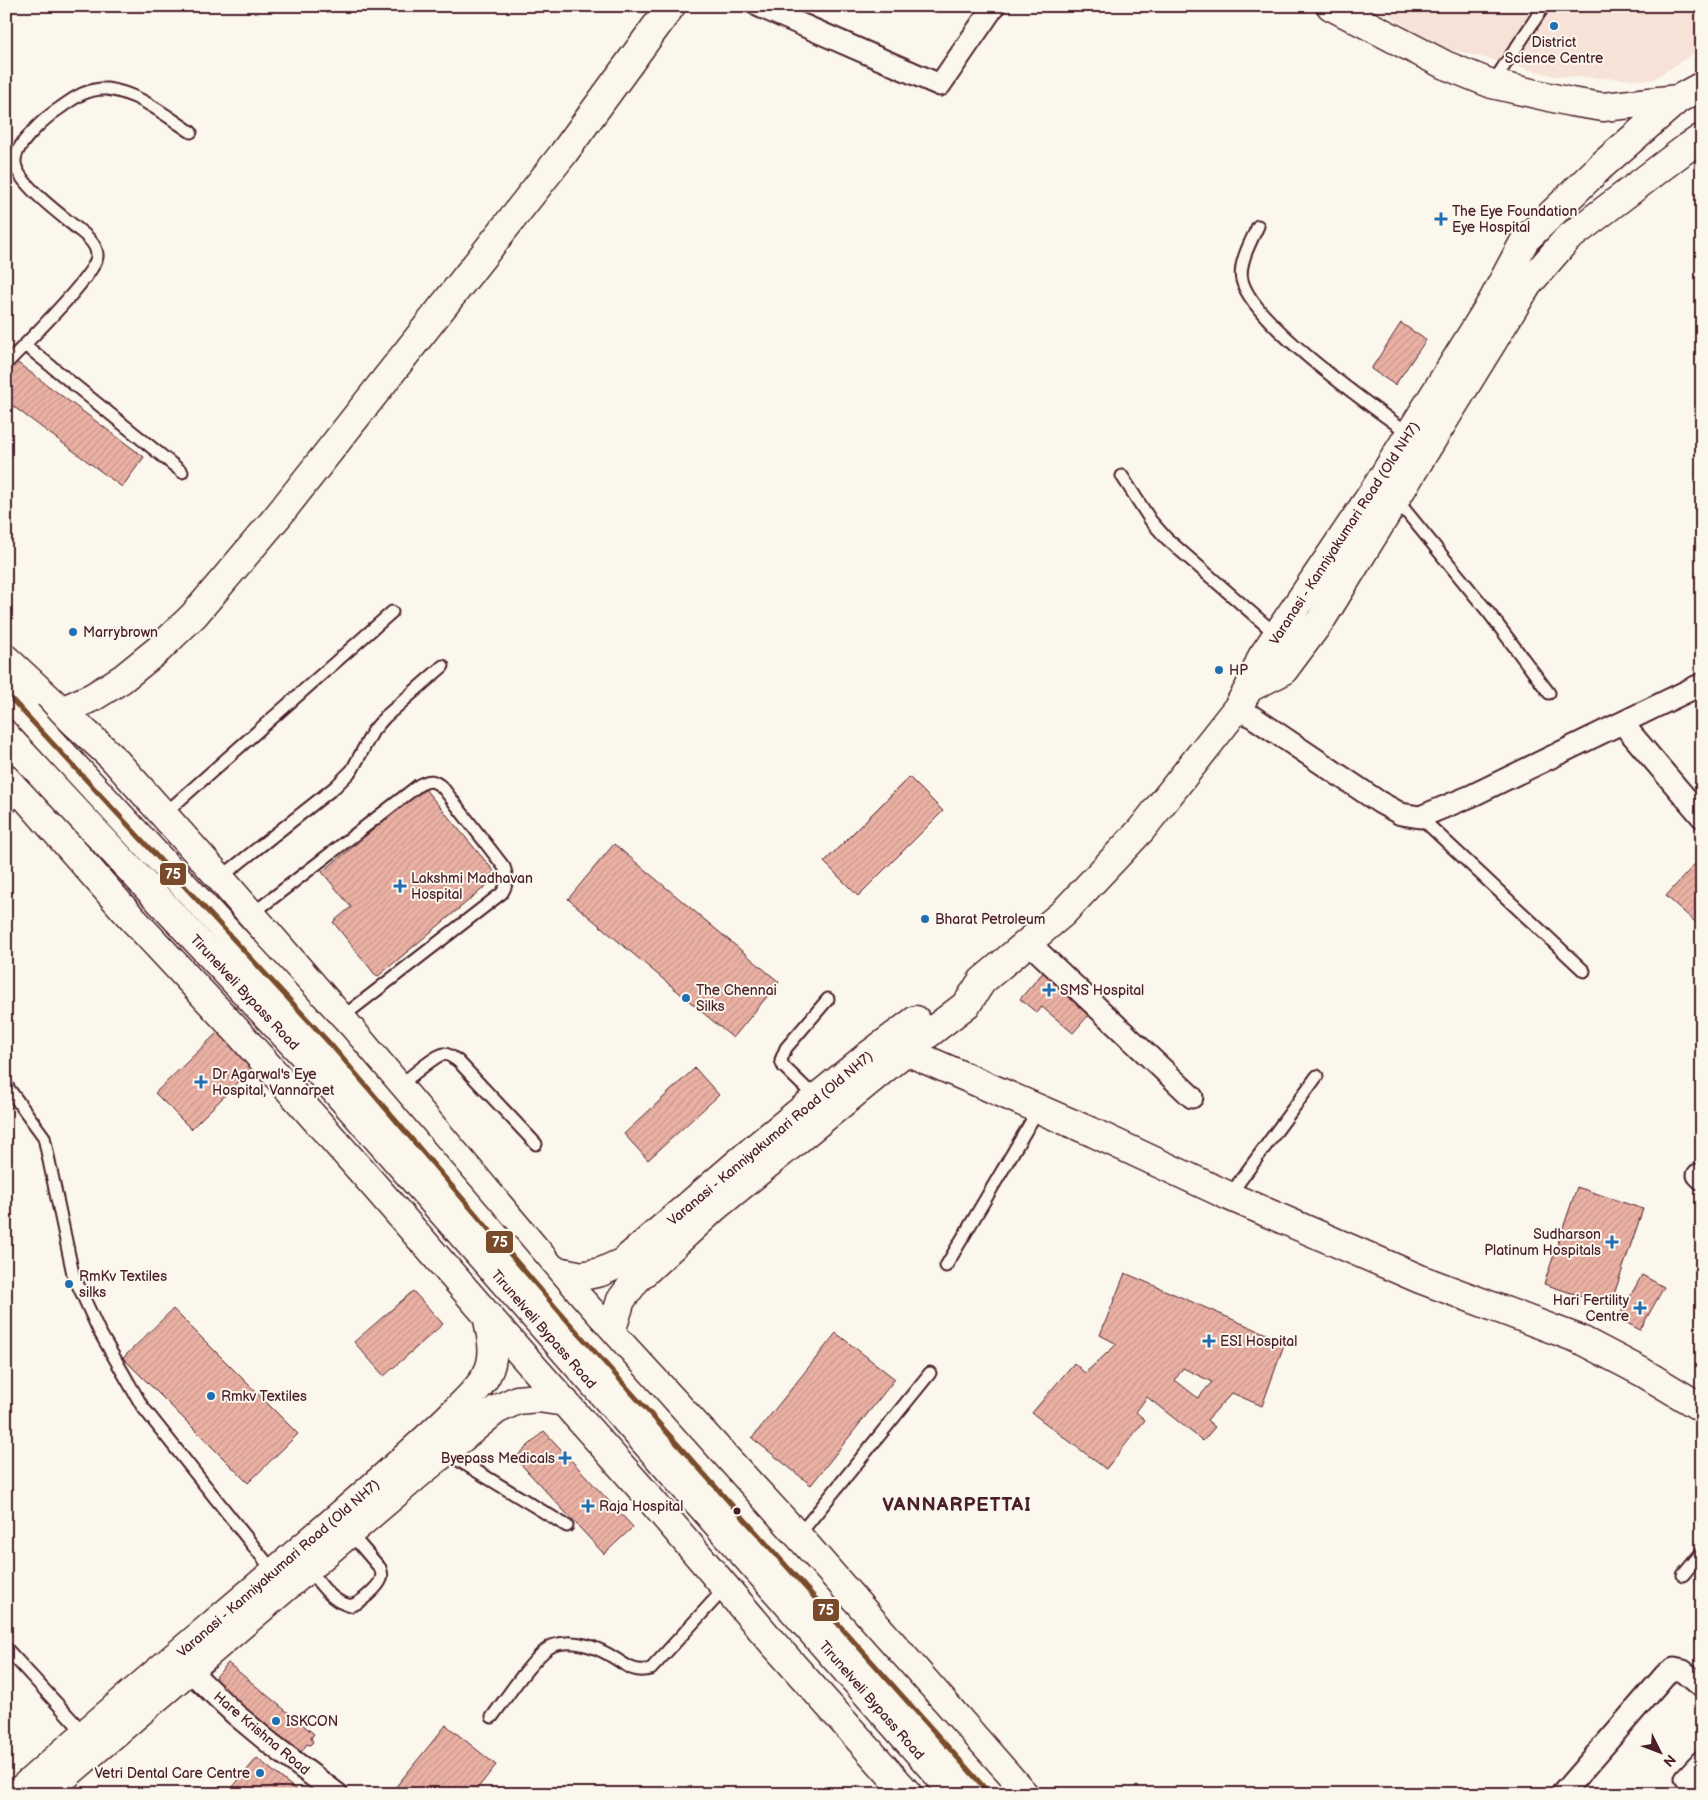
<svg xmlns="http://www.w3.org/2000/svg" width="1708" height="1800" viewBox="0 0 1708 1800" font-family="'Balsamiq Sans',sans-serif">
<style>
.built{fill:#f6e2d6}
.building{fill:url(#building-hatch);stroke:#4a1f2b;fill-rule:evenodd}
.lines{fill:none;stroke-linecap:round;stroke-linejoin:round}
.service-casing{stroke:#4a1f2b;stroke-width:15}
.minor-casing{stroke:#4a1f2b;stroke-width:25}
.tertiary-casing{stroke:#4a1f2b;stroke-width:31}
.primary-casing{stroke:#4a1f2b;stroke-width:31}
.service{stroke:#fbf7ec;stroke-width:11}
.minor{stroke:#fbf7ec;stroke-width:21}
.tertiary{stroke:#fbf7ec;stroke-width:28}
.primary{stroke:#fbf7ec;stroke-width:28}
.primary-bridge-casing{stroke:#4a1f2b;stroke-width:31;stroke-linecap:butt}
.primary-bridge{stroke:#fbf7ec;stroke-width:28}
.bus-1-casing{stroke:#fbf7ec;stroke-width:9}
.bus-1{stroke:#7a4b2a;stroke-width:5}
.poi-dot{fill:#1f6fb2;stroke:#fbf7ec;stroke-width:2}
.bus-dot{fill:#4a1f2b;stroke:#fbf7ec;stroke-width:2}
.labels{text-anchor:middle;stroke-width:4;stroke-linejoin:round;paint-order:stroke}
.poi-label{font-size:14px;fill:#4a1f2b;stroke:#fbf7ec;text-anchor:start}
.street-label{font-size:14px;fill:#4a1f2b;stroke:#fbf7ec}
.district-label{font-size:19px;font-weight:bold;letter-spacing:1px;fill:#4a1f2b;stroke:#fbf7ec}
.line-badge{stroke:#fbf7ec;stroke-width:2}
.badge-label{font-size:14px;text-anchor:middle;font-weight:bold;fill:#fff}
</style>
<defs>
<pattern id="building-hatch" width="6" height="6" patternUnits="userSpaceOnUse" patternTransform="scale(1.25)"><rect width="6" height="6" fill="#eab1a4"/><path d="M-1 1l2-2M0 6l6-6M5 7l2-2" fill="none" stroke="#ca988d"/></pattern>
</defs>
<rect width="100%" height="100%" fill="#fbf7ec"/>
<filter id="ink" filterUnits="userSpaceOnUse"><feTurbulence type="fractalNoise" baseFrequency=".02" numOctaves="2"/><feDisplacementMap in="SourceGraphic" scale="10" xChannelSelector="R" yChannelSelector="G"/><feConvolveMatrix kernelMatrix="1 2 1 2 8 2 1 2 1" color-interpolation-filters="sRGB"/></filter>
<g filter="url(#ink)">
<path class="built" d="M1375,6H1702V48L1652,80L1555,76L1438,46Z"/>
<path class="building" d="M1401,323L1426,340L1395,385L1371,369Z
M15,361L144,457L122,487L6,401V373Z
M909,777L943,811L858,896L824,862Z
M424,788L498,876L377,977L333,922L351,907L322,872Z
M614,844L779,982L733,1038L568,899Z
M1702,856V928L1666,896Z
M1045,970L1093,1010L1073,1033L1042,1007L1037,1013L1020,999Z
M221,1029L256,1065L191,1129L155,1093Z
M695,1068L719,1095L648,1160L624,1134Z
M1577,1187L1643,1209L1610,1306L1544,1284Z
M1125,1273L1285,1342L1262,1406L1232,1393L1207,1420L1215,1427L1203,1441L1147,1397L1136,1412L1145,1420L1106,1469L1032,1413L1074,1363L1085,1373L1117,1344L1100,1335ZM1183,1368L1212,1382L1198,1398L1175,1380Z
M1642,1275L1664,1287L1640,1330L1618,1318Z
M413,1291L443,1324L384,1376L354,1342Z
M173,1309L298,1434L248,1483L123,1358Z
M836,1333L895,1379L811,1485L752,1438Z
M544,1431L633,1527L604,1554L515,1458Z
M228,1663L314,1734L311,1738L313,1742L310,1745L307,1744L299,1755L210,1684Z
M446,1725L496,1765L473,1794H390Z
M257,1758L300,1793L299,1794H239L232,1788Z"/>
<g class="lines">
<g class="service-casing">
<path id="service" d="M1492,84L1544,6
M1258,226C1251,241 1238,264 1242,280C1252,323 1372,407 1410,434
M25,345L182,472
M6,364C23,346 94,277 97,257C98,246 87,236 79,230C63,216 16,183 15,162C14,145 46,117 60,108C75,97 88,88 107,89C139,93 165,115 191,132
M1122,476L1151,521L1166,538L1277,635
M1396,499L1489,613L1549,693
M6,810L22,793
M163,815L392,612
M1420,817L1584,971
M220,878L335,787L352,770L373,731L385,717L443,666
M252,914L419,785C430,779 434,780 443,788L504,867C508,878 508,883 502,893L341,1018
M6,1085L44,1137L73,1274L99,1331L142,1406L274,1572
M398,1087C407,1080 435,1055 444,1054C449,1054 453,1058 458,1061L536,1144
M816,1098L783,1066L781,1060L786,1048L828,999
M1229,1196L1317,1076
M946,1266L1038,1110
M445,1452L567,1526
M798,1536L930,1373
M308,1569C318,1580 329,1599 345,1604C347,1605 350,1606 352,1605C360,1604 379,1586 381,1579C383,1575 381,1571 380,1568L350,1533
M1683,1575L1702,1552
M6,1648L84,1733
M492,1717C505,1700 536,1652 554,1645C575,1638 599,1648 616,1659C628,1667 636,1673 651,1669L726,1587"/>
</g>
<g class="minor-casing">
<path id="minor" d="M759,6L940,85L994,6
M1238,707L1379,802L1401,814L1420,817L1471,796L1702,684
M1622,723L1702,817
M1028,942L1192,1097
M1698,1175L1702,1179
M189,1670L235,1714L271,1744L337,1794
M1702,1761L1686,1778L1702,1791
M1562,1794L1665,1675L1674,1669L1683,1671L1702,1687"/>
</g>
<g class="tertiary-casing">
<path id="tertiary" d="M906,1051L1094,1133L1229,1196L1420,1279L1579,1339L1642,1372L1702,1408"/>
</g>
<g class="primary-casing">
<path id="primary" d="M1331,6L1445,65L1492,84L1571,102L1603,107L1678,99
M6,659L62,711L93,697L122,679L159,649L194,615L278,516L563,154L671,6
M1249,688L1283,671L1321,620L1528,284L1567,239L1684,150L1702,138
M6,693L27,715
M62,711L112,757L220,878L341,1018L553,1270L798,1536L1024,1794
M6,772L22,793L130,916L238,1032L373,1184L487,1315L639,1486L773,1643L908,1794
M553,1270L582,1276L601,1272L623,1262L754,1149L865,1058L916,1020
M611,1332L621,1300L636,1280L714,1208L906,1051L967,1004L982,981L1063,913L1141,830L1238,707L1249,688L1262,657L1374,491L1492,302L1525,240L1600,167L1678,99L1702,86
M16,1794C132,1691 252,1593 369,1490C395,1467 422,1443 447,1419C461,1405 478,1391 487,1374C497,1355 491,1335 487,1315
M44,1794L416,1476L496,1410L517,1400L538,1398L565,1402"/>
</g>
<use href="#service" class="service"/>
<use href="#minor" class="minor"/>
<use href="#tertiary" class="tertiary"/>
<use href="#primary" class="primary"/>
<g class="primary-bridge-casing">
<path id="primary-bridge" d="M27,715L333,1047L563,1316L990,1794
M6,736L310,1062L955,1794"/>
</g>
<use href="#primary-bridge" class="primary-bridge"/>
<g class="bus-1-casing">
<path id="bus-1" d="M6,693L333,1047L563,1316L990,1794"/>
</g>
<use href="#bus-1" class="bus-1"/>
</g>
</g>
<g class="poi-dot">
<circle cx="1554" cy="26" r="5"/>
<path d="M1438.5 211.5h5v5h5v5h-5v5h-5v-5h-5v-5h5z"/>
<circle cx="73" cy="632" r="5"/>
<circle cx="1219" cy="670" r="5"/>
<path d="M397.5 878.5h5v5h5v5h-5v5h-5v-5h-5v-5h5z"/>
<circle cx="925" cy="919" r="5"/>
<path d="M1046.5 982.5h5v5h5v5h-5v5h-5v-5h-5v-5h5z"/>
<circle cx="686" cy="998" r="5"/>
<path d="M198.5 1074.5h5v5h5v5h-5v5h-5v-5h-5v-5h5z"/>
<path d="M1609.5 1234.5h5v5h5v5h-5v5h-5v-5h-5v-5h5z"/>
<circle cx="69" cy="1284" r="5"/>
<path d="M1637.5 1300.5h5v5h5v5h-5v5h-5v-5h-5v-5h5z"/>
<path d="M1206.5 1333.5h5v5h5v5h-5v5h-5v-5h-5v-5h5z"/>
<circle cx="211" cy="1396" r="5"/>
<path d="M562.5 1450.5h5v5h5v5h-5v5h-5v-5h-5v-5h5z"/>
<path d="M585.5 1498.5h5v5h5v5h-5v5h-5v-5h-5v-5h5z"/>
<circle cx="276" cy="1721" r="5"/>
<circle cx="260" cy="1773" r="5"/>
</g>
<circle class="bus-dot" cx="737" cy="1511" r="4.5"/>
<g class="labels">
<g class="poi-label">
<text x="1554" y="47" text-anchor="middle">District<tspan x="1554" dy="16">Science Centre</tspan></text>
<text x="1452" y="216">The Eye Foundation<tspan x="1452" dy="16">Eye Hospital</tspan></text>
<text x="83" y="637">Marrybrown</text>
<text x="1229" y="675">HP</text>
<text x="411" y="883">Lakshmi Madhavan<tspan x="411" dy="16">Hospital</tspan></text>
<text x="935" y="924">Bharat Petroleum</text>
<text x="696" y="995">The Chennai<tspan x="696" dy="16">Silks</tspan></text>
<text x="1060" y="995">SMS Hospital</text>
<text x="212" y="1079">Dr Agarwal's Eye<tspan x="212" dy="16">Hospital, Vannarpet</tspan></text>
<text x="1601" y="1239" text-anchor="end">Sudharson<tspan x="1601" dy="16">Platinum Hospitals</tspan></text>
<text x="79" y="1281">RmKv Textiles<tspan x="79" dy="16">silks</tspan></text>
<text x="1629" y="1305" text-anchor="end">Hari Fertility<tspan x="1629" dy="16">Centre</tspan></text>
<text x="1220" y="1346">ESI Hospital</text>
<text x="221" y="1401">Rmkv Textiles</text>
<text x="555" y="1463" text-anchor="end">Byepass Medicals</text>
<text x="599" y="1511">Raja Hospital</text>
<text x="286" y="1726">ISKCON</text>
<text x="250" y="1778" text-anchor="end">Vetri Dental Care Centre</text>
</g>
<g class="street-label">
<text transform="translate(1344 533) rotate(-57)" y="5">Varanasi - Kanniyakumari Road (Old NH7)</text>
<text transform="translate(245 992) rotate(47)" y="5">Tirunelveli Bypass Road</text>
<text transform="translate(770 1138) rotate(-40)" y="5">Varanasi - Kanniyakumari Road (Old NH7)</text>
<text transform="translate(544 1329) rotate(49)" y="5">Tirunelveli Bypass Road</text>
<text transform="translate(278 1568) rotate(-41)" y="5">Varanasi - Kanniyakumari Road (Old NH7)</text>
<text transform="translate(872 1700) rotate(49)" y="5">Tirunelveli Bypass Road</text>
<text transform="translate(262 1733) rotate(40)" y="5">Hare Krishna Road</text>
</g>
<g class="district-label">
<text x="957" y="1511">VANNARPETTAI</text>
</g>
</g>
<g class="line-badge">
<rect x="159" y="862" width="28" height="24" rx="5" fill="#7a4b2a"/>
<rect x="485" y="1230" width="29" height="24" rx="5" fill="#7a4b2a"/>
<rect x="812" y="1598" width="28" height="24" rx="5" fill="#7a4b2a"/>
</g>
<g class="badge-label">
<text x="173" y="879">75</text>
<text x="500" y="1247">75</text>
<text x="826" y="1615">75</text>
</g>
<rect width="1708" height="1800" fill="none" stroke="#fbf7ec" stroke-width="25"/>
<rect x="12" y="12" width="1683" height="1775" fill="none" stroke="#4a1f2b" stroke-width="2" filter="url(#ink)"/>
<g transform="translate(1660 1752) rotate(132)" stroke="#fbf7ec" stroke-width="4" paint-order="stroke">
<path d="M0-4L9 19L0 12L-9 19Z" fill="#4a1f2b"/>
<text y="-8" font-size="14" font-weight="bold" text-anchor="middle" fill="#4a1f2b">N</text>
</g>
</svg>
